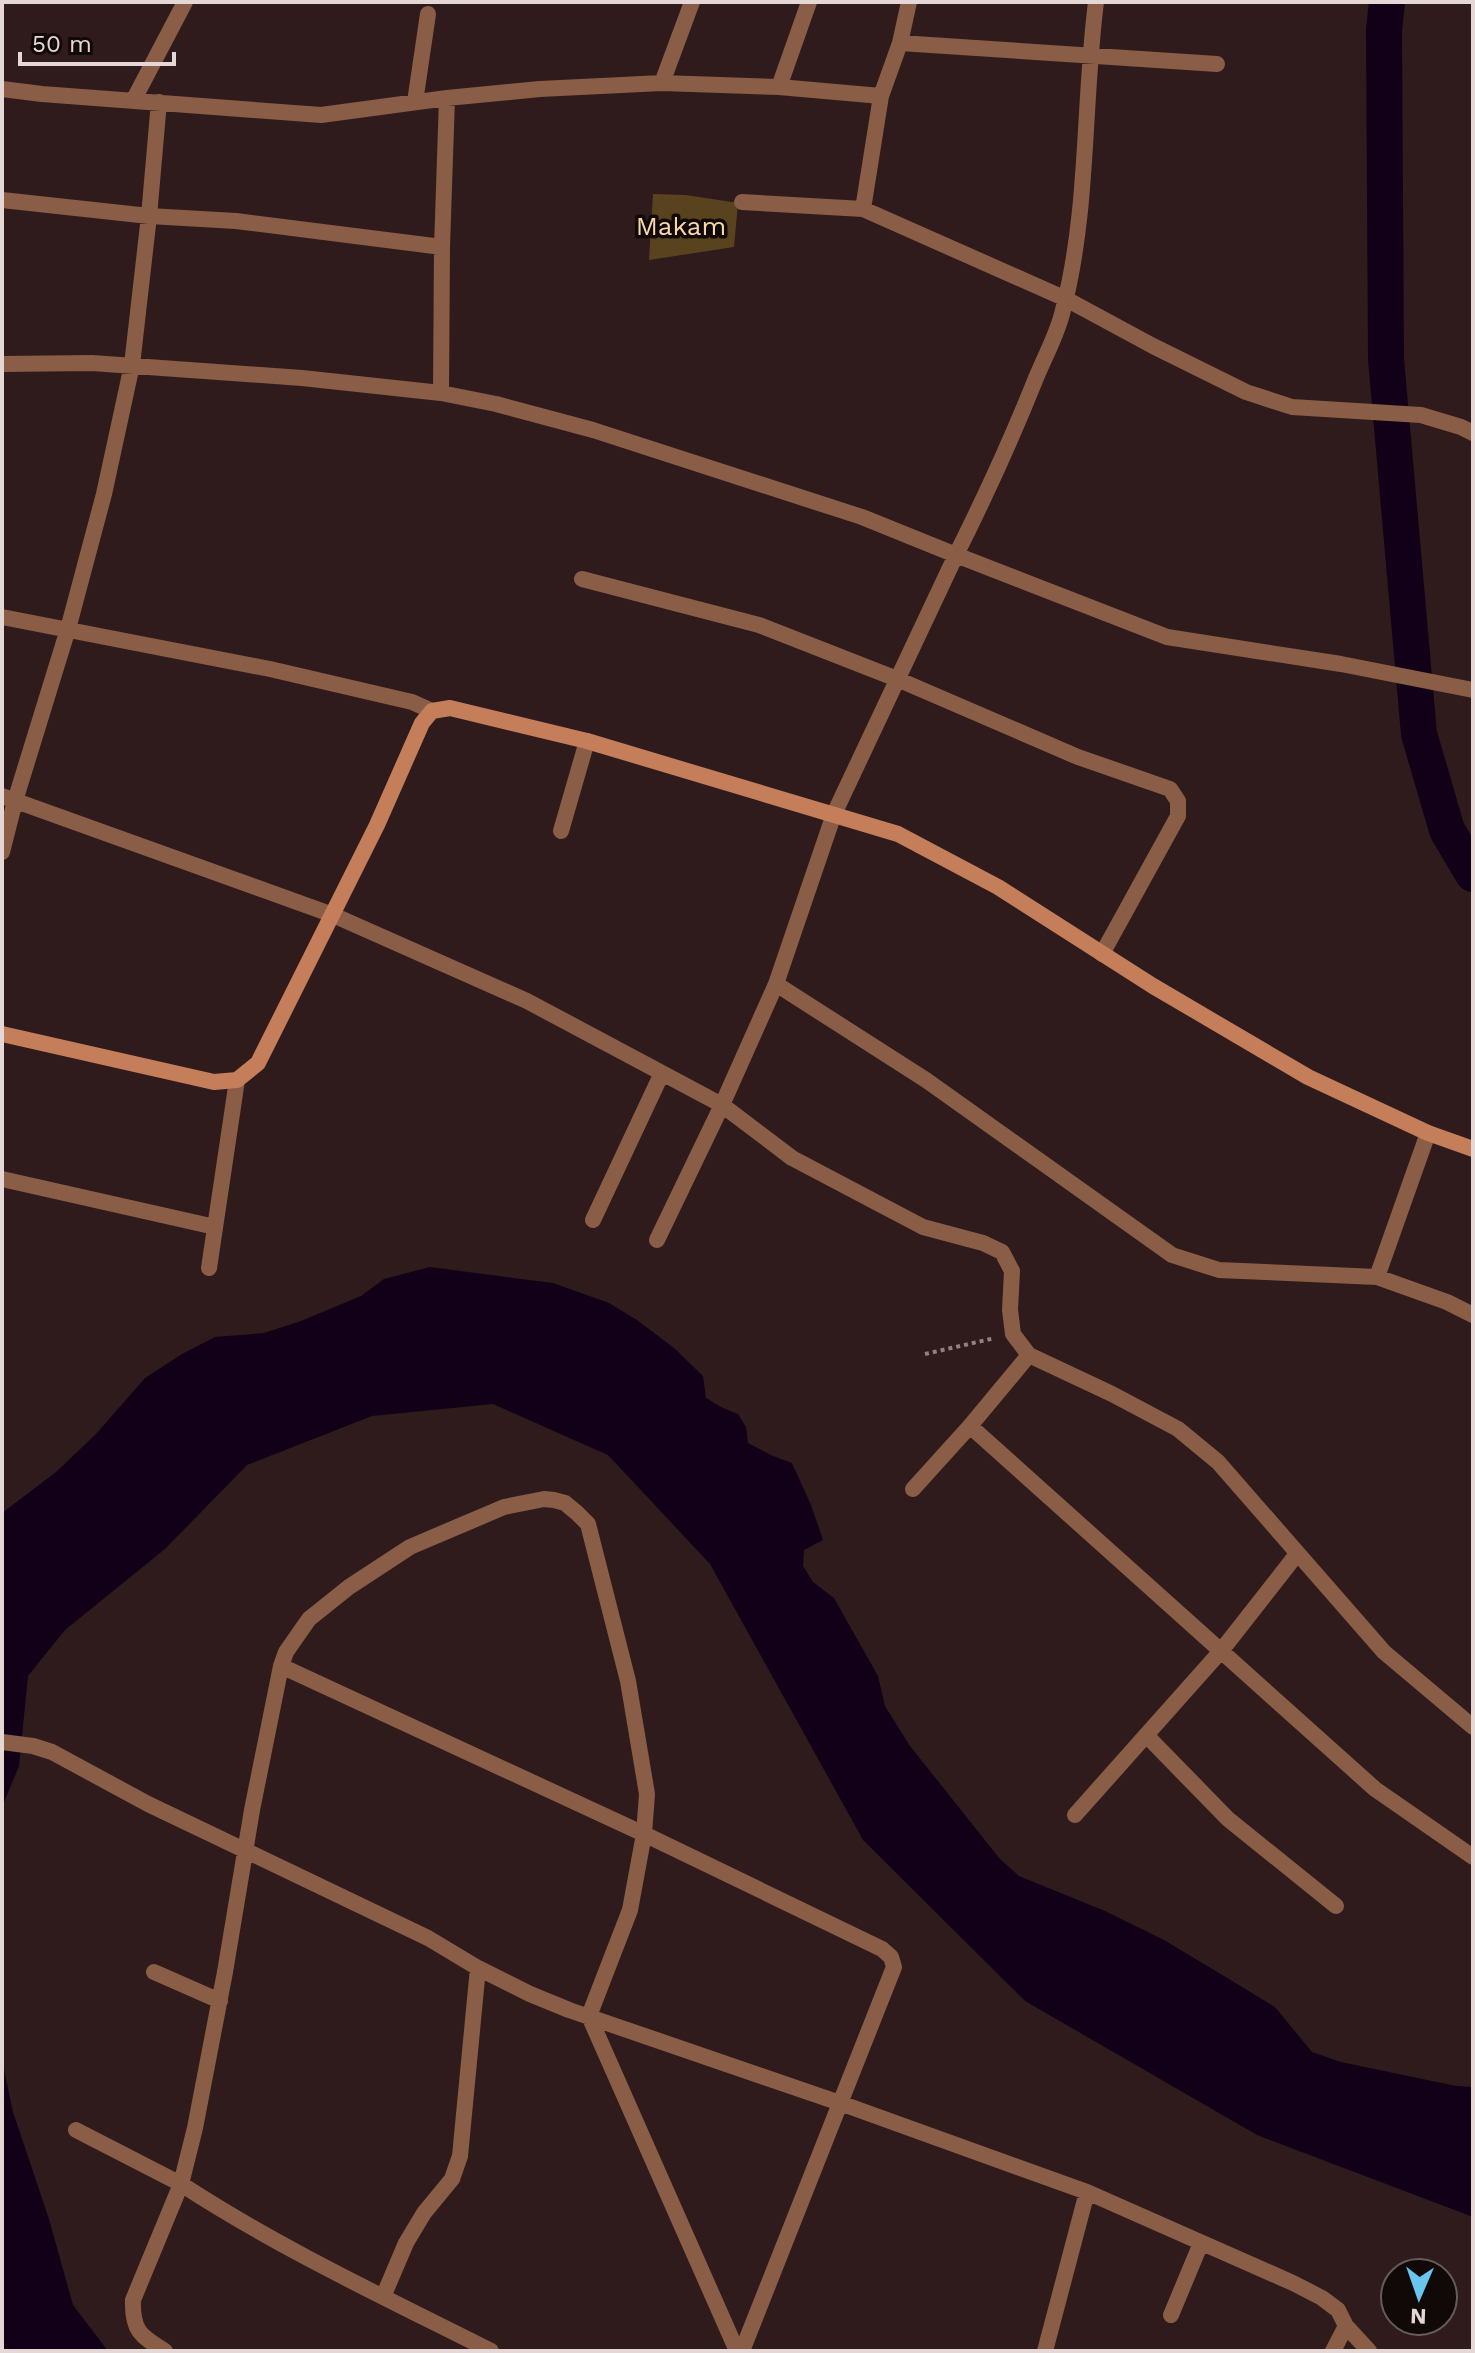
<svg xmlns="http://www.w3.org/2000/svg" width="1475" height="2353" viewBox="0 0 1475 2353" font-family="'Work Sans',sans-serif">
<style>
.green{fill:#59431e}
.water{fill:#120018}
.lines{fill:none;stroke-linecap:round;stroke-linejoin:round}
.river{stroke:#120018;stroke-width:36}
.path{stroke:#928181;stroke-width:4;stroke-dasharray:4 4;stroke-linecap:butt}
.street{stroke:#895d46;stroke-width:16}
.secondary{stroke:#c47e59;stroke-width:16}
.labels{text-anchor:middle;stroke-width:7;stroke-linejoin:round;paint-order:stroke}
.park-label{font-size:26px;fill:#f8d8a8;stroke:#110808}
</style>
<rect width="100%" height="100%" fill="#2f1b1b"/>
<path class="green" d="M653,194L686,195L738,203L734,247L649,260Z"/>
<path class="water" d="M430,1267L553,1283L609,1303L637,1320L674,1348L703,1376L706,1398L723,1408L738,1414L746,1427L748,1443L773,1456L792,1463L811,1505L823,1540L804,1550L803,1566L813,1582L834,1598L878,1676L885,1706L910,1746L1000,1859L1019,1876L1105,1911L1164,1940L1229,1979L1275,2007L1312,2052L1341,2062L1456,2086L1473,2087V2217L1257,2135L1025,2001L863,1840L710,1564L608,1455L493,1404L372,1416L247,1465L165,1549L65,1630L28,1676L19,1766L2,1807V1513L56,1472L96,1434L145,1378L182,1354L215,1337L264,1333L301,1321L361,1296L384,1279Z
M2,2060L13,2112L49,2219L73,2305L108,2351H2Z"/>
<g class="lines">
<path class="river" d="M1387,2L1384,30L1386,359L1419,734L1447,830L1473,874"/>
<path class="path" d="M925,1354L995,1338"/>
<path class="street" d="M1096,2C1083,104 1089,210 1063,310C1058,333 1045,356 1036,378C1012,438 985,497 956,555L1167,637L1341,664L1473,690
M900,43L1217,64
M662,83L692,2
M779,87L809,2
M2,89L42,94L321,115L447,98L540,89L662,83L779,87L881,96L863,209L742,202
M881,96L900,43L909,2
M133,101L185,2
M415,102L428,14
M2,200L149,216L236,221L442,247
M863,209L1066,299L1153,346L1246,392L1292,407L1421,415L1461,427L1473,433
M2,364L92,363L302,378L441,393L496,404L593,430L862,517L956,555L834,814L776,984L722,1105L657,1240
M441,393L442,247L447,98
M582,579L759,625L897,679L1078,757L1170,789L1178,801V816L1102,954
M2,617L270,669L412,702L432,711
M2,796L333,915L527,1001L722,1105L792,1158L923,1227L983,1243L1002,1252L1012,1271L1010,1310L1013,1334L1029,1355L1112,1394L1178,1429L1218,1462L1384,1652L1473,1727
M561,831L587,741
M2,852L15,801L68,629L104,494L132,365L149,216L159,102
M776,984L926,1080L1172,1255L1219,1270L1377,1277L1447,1302L1473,1315
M2,1179L215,1227
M593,1220L662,1073
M209,1268L237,1080
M1377,1277L1428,1133
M970,1426L1221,1651L1297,1554
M913,1489L970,1426L1029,1355
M281,1666L644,1834L630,1910L589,2016L737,2351
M1146,1735L1228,1819L1336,1906
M2,1742L33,1746L52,1752L148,1804L428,1938L478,1968L530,1994L569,2010L840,2103L1087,2192L1293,2283L1322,2298L1338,2310L1346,2326L1369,2351
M1075,1815L1221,1651L1375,1789L1473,1857
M154,1972L220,2001
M76,2130L181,2184L133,2300C132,2330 140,2336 165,2351
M383,2297L406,2243L424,2213L452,2179L460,2156L478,1968
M1171,2315L1201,2243
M491,2351C386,2298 279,2248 181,2184L195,2128L225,1972L252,1810L281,1666L286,1652L309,1619L349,1587L410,1547L504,1507L544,1499L554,1500L565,1503L577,1513L588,1524L628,1681L647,1794L644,1834L882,1949L891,1957L894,1967L742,2351
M1045,2351L1087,2192
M1333,2351L1346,2326"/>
<path class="secondary" d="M2,1034L214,1082L237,1080L258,1063L377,825L422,723L432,711L450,708L587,741L898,834L998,887L1153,986L1308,1077L1428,1133L1473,1149"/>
</g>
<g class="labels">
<g class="park-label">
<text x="681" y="235">Makam</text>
</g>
</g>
<rect width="1475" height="2353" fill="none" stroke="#e6d7d7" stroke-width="8"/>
<g transform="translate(1419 2297) rotate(182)"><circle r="38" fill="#110808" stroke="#665b5b" stroke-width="2"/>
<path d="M0-6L14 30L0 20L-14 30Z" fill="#69c4f0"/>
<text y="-12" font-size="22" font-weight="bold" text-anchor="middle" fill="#e6d7d7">N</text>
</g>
<path d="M20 52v12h154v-12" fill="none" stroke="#e6d7d7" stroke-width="4"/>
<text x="32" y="52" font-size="24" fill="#e6d7d7" stroke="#110808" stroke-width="6" paint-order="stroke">50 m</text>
</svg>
